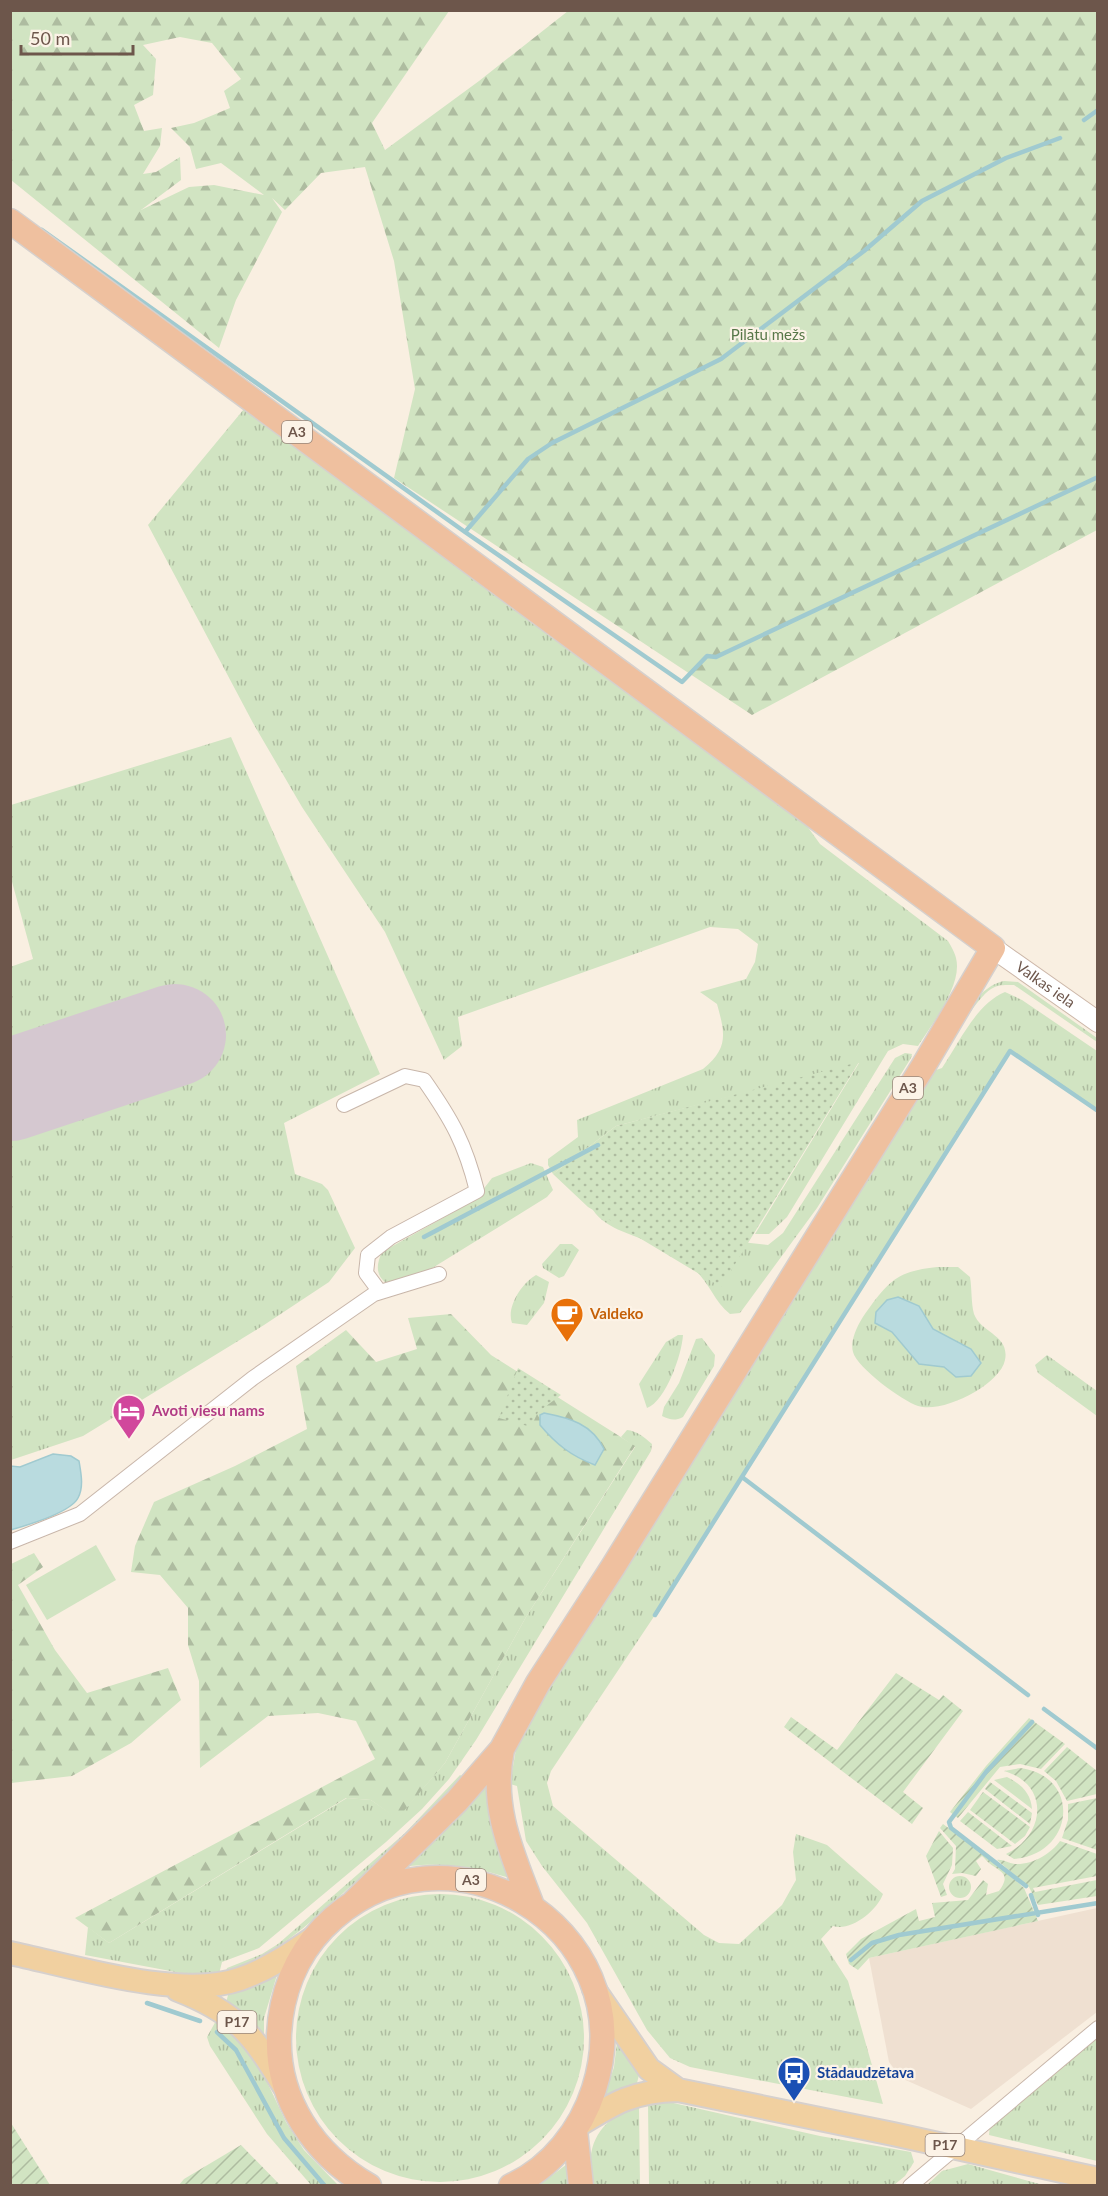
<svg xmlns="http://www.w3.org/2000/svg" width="1108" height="2196" viewBox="0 0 1108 2196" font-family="Lato,sans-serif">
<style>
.residential{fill:#efe0d1}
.grass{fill:url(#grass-tufts)}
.forest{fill:url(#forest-firs);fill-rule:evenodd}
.park{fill:url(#park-dots)}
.garden{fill:url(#garden-furrows)}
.pitch{fill:#d1e4c2}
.water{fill:#b9dbdf;stroke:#a0cad0;stroke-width:1.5}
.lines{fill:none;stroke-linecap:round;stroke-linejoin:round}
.stream{stroke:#a0cad0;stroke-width:4.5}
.runway{stroke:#d5c8d0;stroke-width:102}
.minor-casing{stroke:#c8b6aa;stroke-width:16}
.secondary-casing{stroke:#cdb8aa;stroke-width:22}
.primary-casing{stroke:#d6d0cd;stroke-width:26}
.trunk-casing{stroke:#d6d0cd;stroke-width:27}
.minor{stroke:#fff;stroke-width:14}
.secondary{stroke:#fff;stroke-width:20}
.primary{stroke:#f1d0a0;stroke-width:22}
.trunk{stroke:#efc09f;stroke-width:24}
.labels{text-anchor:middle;stroke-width:4.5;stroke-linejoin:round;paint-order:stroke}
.shield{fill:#fcf3e7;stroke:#98857a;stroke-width:1.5}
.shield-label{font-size:14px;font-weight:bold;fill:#6d564b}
.park-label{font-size:15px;fill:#577748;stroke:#fcf3e7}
.street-label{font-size:15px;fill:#6d564b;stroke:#fcf3e7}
.food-label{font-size:15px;font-weight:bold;fill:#c56008;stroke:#fcf3e7;text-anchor:start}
.hotel-label{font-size:15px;font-weight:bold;fill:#b23c85;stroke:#fcf3e7;text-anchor:start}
.transit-label{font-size:15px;font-weight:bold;fill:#164399;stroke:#fcf3e7;text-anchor:start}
</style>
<defs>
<pattern id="grass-tufts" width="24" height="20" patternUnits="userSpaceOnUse" patternTransform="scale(1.5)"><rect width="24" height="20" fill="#d1e4c2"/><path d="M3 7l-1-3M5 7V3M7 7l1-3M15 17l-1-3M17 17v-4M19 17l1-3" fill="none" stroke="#aebca0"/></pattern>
<pattern id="forest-firs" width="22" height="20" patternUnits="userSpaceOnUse" patternTransform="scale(1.5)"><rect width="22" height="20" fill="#d1e4c2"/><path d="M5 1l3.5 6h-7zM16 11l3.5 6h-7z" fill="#aebca0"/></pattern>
<pattern id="park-dots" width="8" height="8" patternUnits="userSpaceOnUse" patternTransform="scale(1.5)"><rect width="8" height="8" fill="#d1e4c2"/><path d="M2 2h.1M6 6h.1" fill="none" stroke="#aebca0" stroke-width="1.8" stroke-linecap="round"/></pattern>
<pattern id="garden-furrows" width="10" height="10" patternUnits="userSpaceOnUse" patternTransform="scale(1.5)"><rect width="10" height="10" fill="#d1e4c2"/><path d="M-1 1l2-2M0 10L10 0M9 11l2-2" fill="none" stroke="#aebca0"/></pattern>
</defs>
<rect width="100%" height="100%" fill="#f9efe1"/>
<path class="residential" d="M1097,1908V2012L971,2109L901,2078L889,2062L869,1958Z"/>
<path class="grass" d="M244,409L807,826L820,844L948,941C951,946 955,953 956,958C963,985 932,1024 918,1046L903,1044L888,1051L787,1217L769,1234H755L859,1063L616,1126L553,1174L548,1165V1159L578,1137L577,1120L703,1069C729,1048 725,1033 717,1004L700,992L746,979L755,962L758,944L738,929L710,927L458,1017L462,1046L444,1060L385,932L302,807L253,723L148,525Z
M231,737L380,1074L284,1123L295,1174L322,1184L328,1190L355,1248L329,1282L264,1325L83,1436L11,1460L10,967L33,959L11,878V805Z
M1004,981L1018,982L1097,1038V1042L1014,985C1006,985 998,984 991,989C975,999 950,1045 939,1063C955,1036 971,988 1004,981Z
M1005,992L1022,1000L1097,1051V1111L1010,1051L655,1615L551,1771L547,1783L553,1806L704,1935L719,1943L739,1944L782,1905L796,1880L793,1852L796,1834L827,1845L883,1894C877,1911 850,1932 833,1926L821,1939L848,1981L883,2104L690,2067L670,2058L647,2030L587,1923L542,1866L526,1841L517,1786L510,1784L516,1749L540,1703L694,1453L751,1369L797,1290L933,1071L942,1068C959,1043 976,1004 1005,992Z
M905,1053L912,1054L911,1058L817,1208L740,1313L730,1314C714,1302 708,1279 692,1268C679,1258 663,1249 648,1242C628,1232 606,1229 593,1210L597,1203L705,1238L768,1245L783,1233L895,1058Z
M531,1163L543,1167L553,1190L547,1197L421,1275L391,1286C376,1278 375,1267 382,1252L475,1200L492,1178Z
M560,1244H572L579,1250L564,1276L559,1278L543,1268L542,1264Z
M937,1267H958L970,1277C972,1289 971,1303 974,1314C981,1333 1010,1335 1005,1360C1000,1385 942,1414 918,1406C903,1401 857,1368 853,1352C849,1338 862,1317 870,1307C891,1278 901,1271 937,1267Z
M536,1275L549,1282L544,1303L527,1325L512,1323C506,1307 522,1283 536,1275Z
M678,1335H683C682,1354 666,1401 647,1408L639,1384L666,1342Z
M702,1338L715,1355L714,1366L683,1417C675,1421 670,1420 662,1416L664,1407L679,1383L696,1339Z
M1047,1355L1097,1391V1416L1038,1373L1035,1365Z
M627,1430C637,1431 644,1437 652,1444L651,1451L476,1740L449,1779L422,1809L386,1842L259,1948L222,1962L219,1974L197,1976L85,1955L88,1927L109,1943L347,1798L371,1800L397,1818L445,1763L526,1617L635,1447L621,1437Z
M460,1775L463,1777C433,1814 397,1845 361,1877C321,1912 279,1957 226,1971L227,1968L262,1954L278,1944L405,1833Z
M1007,1777C1021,1784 1031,1793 1032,1809L994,1780Z
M480,1787L489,1790L513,1879C478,1868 447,1862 410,1866L407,1862Z
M949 1887a11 11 0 1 1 22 0a11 11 0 1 1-22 0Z
M296 2038a144 144 0 1 1 288 0a144 144 0 1 1-288 0Z
M274,1974L277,1975L264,2018V2035L226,2003L229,1991Z
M217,2019L242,2041L259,2065L286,2122L304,2150L338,2185H311L267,2134L210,2046L207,2037Z
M1097,2036V2161L989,2135L990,2124Z
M617,2042L640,2071L636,2087L603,2101L614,2067Z
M669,2102L820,2136L911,2152L914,2162L905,2176L894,2185H649L648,2105Z
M639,2107L640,2185H594C582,2147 601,2116 639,2107Z
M571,2161L572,2185L538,2186L542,2183Z
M968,2164L1043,2185H927L942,2171Z"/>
<path class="forest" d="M10,11H449L372,123L385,150L479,81L568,11H1097V530L752,715L394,478L415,389L394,261L365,167L321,173L285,210L272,198L282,212L236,300L219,348L11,180ZM180,37L212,43L241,79L224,91L230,108L194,123L171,128L190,147L196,169L221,163L264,195L214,185L189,187L141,210L181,180L180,157L156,172L143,174L160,146L162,128L144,131L134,105L153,95L156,59L143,45Z
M451,1314L491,1355L635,1446L526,1617L445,1763L397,1819L371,1800L346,1798L109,1943L75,1918L375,1759L356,1721L318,1713L268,1716L200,1768L199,1681L188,1645V1608L160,1575L131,1572L135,1546L154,1502L235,1466L307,1429L296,1366L346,1330L376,1362L417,1349L408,1318Z
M34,1553L43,1567L18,1585L55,1650L87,1693L168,1668L181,1700L131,1743L72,1776L11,1783V1564Z"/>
<path class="park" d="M859,1062L721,1287L588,1207L553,1174L616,1126Z
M518,1368L561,1395L538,1412L531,1427L499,1418Z"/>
<path class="garden" d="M896,1673L939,1700L943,1695L963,1711L903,1792L923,1808L912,1824L784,1727L791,1717L837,1750Z
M1029,1718L1065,1744L1041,1769L1020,1764L1000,1767L958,1818L950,1812L986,1766Z
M1067,1747L1097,1771V1794L1067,1801L1056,1781L1044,1771Z
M1020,1768C1082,1776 1075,1854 1014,1859L1006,1854C1046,1835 1050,1784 1004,1771Z
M990,1782L1032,1813L1030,1824L985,1789Z
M983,1792L1030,1827L1025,1836L1015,1844L970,1810Z
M1097,1798V1850L1062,1838L1068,1820V1804Z
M968,1812L1012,1846L997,1849L960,1821Z
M943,1824L995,1861L1024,1888L1038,1921L869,1958L858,1970L849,1964L846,1954L861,1939L916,1909L919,1921L935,1917L932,1903L968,1900L983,1880L988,1884L986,1895L999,1891C1012,1873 1000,1872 989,1863C986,1861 985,1858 982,1856L976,1861L981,1869L976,1876L962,1873L952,1874L955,1869L956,1846L940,1828Z
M939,1831L953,1848L952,1865L943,1884L947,1895L941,1897L926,1856Z
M1060,1841L1097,1854V1876L1033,1888L1035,1892L1097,1880V1896L1038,1905L1029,1887L997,1860C1002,1859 1008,1863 1015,1864C1032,1865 1051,1854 1060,1841Z
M11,2123L50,2185H11Z
M241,2145L280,2185H179L184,2179Z"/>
<path class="pitch" d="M96,1545L116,1580L47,1620L26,1585Z"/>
<path class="water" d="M898,1297L919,1306L933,1329L971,1349L981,1363L971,1376L956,1377L944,1367L919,1364L892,1332L875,1323L876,1312L887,1300Z
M544,1413C570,1418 592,1424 604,1449L595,1465C571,1456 556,1444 540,1425V1415Z
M53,1454L71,1456L79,1461C81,1473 84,1487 78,1498C70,1513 27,1525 11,1530V1466L20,1467Z"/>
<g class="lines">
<path class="stream" d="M1084,120L1098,110
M42,230L465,532L682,682L707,656L716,657L1098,477
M465,532L528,459L552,443L721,359L864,251L922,201L1006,158L1060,138
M424,1237L598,1145
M742,1477L1028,1695
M655,1615L1010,1051L1098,1111
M1044,1709L1098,1749
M1026,1886L951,1828L949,1822L986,1772L1032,1722
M1031,1895L1038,1915
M851,1960L872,1943L899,1935L1098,1903
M147,2003L200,2021
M217,2032L236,2050L284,2138L325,2186"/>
<path class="runway" d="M10,1090L175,1035"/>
<g class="minor-casing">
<path id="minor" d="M344,1105L405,1076L424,1080C452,1120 465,1143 477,1191L391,1237L368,1255L366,1273L380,1292
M10,1542L80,1514L253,1378L374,1294L439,1274
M910,2186L1098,2028"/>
</g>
<g class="secondary-casing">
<g id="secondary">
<path id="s1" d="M993,948L1098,1022"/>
</g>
</g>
<g class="primary-casing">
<path id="primary" d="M10,1953C72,1966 180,2000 240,1979C266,1970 289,1955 312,1939
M594,1989L649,2069L678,2090
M178,1990C237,2013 252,2034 284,2086
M577,2126C614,2103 633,2091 678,2090L893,2134L1098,2179"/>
</g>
<g class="trunk-casing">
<path id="trunk" d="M10,221L993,948L924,1065L613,1567L538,1683L502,1749L457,1801L354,1902
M502,1749C490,1807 512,1853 532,1906
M575,2130L581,2186
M369,2186C314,2154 276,2100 279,2034C281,1995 295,1957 323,1928C443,1806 646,1926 594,2089C581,2130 551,2168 511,2186"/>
</g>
<use href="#minor" class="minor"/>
<use href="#secondary" class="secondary"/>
<use href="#primary" class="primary"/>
<use href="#trunk" class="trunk"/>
</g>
<defs>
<g id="cafe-pin" transform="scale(1.725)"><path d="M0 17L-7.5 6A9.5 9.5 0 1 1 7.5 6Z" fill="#e8710a" stroke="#fcf3e7"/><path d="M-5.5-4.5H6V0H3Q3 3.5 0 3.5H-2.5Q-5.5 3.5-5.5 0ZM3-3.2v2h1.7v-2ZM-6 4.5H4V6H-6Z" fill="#fff"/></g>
<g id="hotel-pin" transform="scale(1.725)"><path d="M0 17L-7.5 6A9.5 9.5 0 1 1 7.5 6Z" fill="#d1479c" stroke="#fcf3e7"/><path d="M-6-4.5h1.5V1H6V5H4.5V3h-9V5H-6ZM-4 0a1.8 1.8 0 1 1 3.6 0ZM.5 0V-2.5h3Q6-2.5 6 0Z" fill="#fff"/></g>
<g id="bus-pin" transform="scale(1.725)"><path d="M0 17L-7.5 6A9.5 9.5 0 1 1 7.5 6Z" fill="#1a4fb4" stroke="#fcf3e7"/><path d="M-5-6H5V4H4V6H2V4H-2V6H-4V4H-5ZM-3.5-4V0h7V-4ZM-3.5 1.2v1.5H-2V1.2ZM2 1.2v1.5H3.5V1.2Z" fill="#fff"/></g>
</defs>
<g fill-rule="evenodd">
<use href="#cafe-pin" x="567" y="1314"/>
<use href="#hotel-pin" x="129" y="1411"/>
<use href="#bus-pin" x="794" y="2073"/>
</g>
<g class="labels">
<g class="shield">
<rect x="282" y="421" width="30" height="22" rx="4.5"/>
<rect x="893" y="1077" width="30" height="22" rx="4.5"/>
<rect x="456" y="1869" width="30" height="22" rx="4.5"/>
<rect x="217.5" y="2011" width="39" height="22" rx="4.5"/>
<rect x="925.5" y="2134" width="39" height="22" rx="4.5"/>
</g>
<g class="shield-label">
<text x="297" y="437">A3</text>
<text x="908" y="1093">A3</text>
<text x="471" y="1885">A3</text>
<text x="237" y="2027">P17</text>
<text x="945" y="2150">P17</text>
</g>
<g class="park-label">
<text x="768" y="340">Pilātu mežs</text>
</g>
<g class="street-label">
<text dy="5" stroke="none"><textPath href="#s1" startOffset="64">Valkas iela</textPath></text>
</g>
<g class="food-label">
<text x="590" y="1319">Valdeko</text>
</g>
<g class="hotel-label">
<text x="152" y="1416">Avoti viesu nams</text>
</g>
<g class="transit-label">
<text x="817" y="2078">Stādaudzētava</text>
</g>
</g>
<rect width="1108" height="2196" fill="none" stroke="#6d564b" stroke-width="24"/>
<path d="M21 45v9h112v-9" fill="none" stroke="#6d564b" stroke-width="3"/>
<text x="30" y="45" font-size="18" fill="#6d564b" stroke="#fcf3e7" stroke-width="4.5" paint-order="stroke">50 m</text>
</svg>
